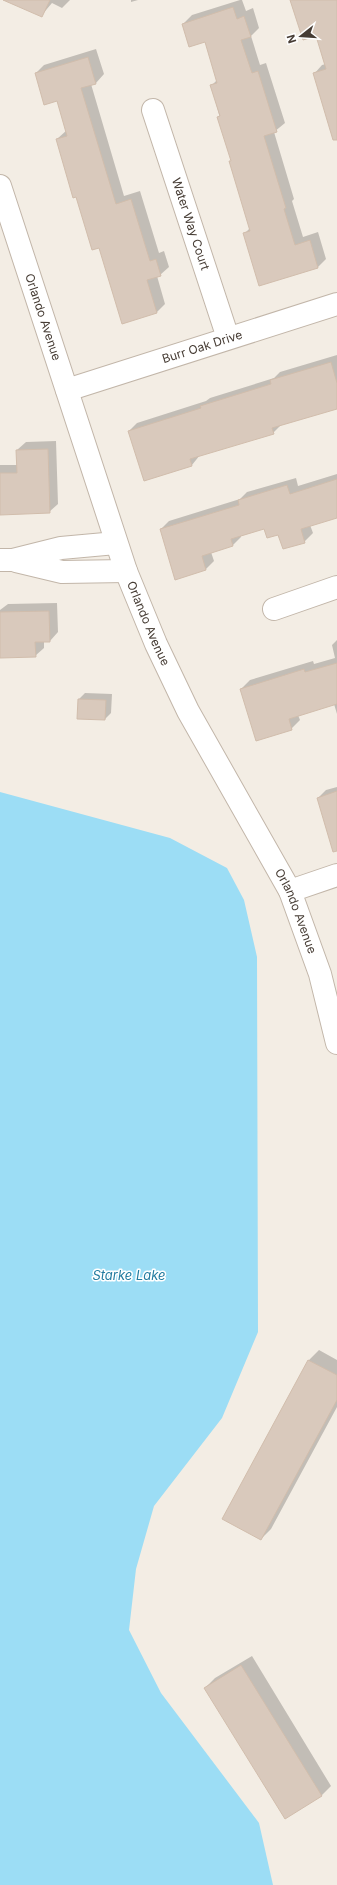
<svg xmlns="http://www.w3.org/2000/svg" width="337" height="1885" viewBox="0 0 337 1885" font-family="Inter,sans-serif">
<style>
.water{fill:#9cddf5}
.shadow{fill:#0003}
.building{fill:#d9c9bc;stroke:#d1bdac}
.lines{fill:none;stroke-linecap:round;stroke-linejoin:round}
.minor-casing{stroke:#c2b6a9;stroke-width:24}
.minor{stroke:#fff;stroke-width:22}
.labels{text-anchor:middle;stroke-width:3;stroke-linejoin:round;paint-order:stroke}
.street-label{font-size:12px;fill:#463c34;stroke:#fff}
.water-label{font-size:13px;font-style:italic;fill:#237ca0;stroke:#fff}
</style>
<rect width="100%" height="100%" fill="#f3ede4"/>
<path class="water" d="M0,792L170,838L227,868L244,900L257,957L258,1332L222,1418L154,1506L136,1569L129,1630L161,1693L259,1823L273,1885H0Z"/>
<path class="shadow" d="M12,0H70L62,8L52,3L41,16Z
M131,0H138L131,2Z
M240,0H242L246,11L253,8L259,28L251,36L260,65L266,63L285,123L274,132L294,199L292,201L303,237L318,232L326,259L318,267L244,234L250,228L230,162L232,160L211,86L217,80L205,40L183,24L192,15Z
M291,0H337V136L314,74L322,65L326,64L317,35Z
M96,49L104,74L96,83L91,84L124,196L140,191L159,253L164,251L169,267L160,275L157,276L165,304L157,312L123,323L100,246L77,196L57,139L67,130L57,100L36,73L44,65Z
M337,355V408L281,425L273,433L200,455L192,465L144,480L129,431L137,423L206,401L210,398L274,378L280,372Z
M56,441L58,504L49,512L0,514V465H17V450L26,442Z
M337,474V517L310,525L313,533L304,542L265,527L241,535V537L233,545L211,552L214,561L206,569L161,529L169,521L240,499L247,492L296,478L298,486Z
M57,603L58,632L50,641H44V648L35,656L0,657V610L8,604Z
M337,640V714L334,704L298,715L300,720L291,729L241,689L250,680L313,661L314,664L335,658L332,645Z
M85,693L112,694L111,713L105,719L79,699Z
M337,787V821L318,798L326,790Z
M319,1350L337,1360V1407L271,1529L261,1539L223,1518L309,1360Z
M252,1656L331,1786L321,1796L205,1688L215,1678Z"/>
<path class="building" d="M3,0H50L42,17Z
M290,0H337V140H333L313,73L326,69L316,36L303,40Z
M233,7L237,19L244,16L251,37L241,40L252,73L258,71L277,132L264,136L286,208L284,209L295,245L310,240L318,268L259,286L243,233L250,231L229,161H231L217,117L220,116L210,85L217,83L205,42L189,47L182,24Z
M88,57L96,84L81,88L116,204L131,199L150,261L156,259L161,276L147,280L157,313L122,324L99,248L92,250L76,197L73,198L56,139L67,136L57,101L44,105L35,73Z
M331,362L337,383V409L272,428L274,434L190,459L192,466L144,481L128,431L201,408L200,406L271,384L270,380Z
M48,449L50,513L0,515V473H17L16,450Z
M337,479V518L301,529L305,543L283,549L278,535L267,538L264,529L231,539L233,546L202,556L206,570L175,580L160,529L239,505L238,500L287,485L290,494Z
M49,611L50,642H35L36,657L0,658V612Z
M337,663V704L289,719L292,730L256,741L240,689L304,669L305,672Z
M78,699L106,700L105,720L77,719Z
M337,791V851L333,852L317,798Z
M308,1360L337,1375V1400L261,1540L222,1519Z
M241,1665L322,1796L285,1819L204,1688Z"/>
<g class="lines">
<g class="minor-casing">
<g id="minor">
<path id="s1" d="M153,110L228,338"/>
<path id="s2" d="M0,186L126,571L156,644L188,711L290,891L320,974L337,1043"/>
<path id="s3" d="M67,390L337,304"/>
<path d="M0,560H13L61,548L116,543"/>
<path d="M16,561L62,572L126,571"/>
<path d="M274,609L337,587"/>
<path d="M290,891L337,875"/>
</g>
</g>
<use href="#minor" class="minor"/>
</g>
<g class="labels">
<g class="street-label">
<text dy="4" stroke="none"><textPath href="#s1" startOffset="120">Water Way Court</textPath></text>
<text dy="4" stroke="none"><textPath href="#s2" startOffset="138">Orlando Avenue</textPath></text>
<text dy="4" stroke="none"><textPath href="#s3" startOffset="142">Burr Oak Drive</textPath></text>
<text dy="4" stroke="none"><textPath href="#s2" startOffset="462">Orlando Avenue</textPath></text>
<text dy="4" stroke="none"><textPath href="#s2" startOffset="786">Orlando Avenue</textPath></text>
</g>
<g class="water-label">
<text x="129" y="1280">Starke Lake</text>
</g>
</g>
<g transform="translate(301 36) rotate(253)" stroke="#ffffff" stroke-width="3" paint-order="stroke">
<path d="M0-3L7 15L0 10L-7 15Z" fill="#463c34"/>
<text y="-6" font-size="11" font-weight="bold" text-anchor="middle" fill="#463c34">N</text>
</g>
</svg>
